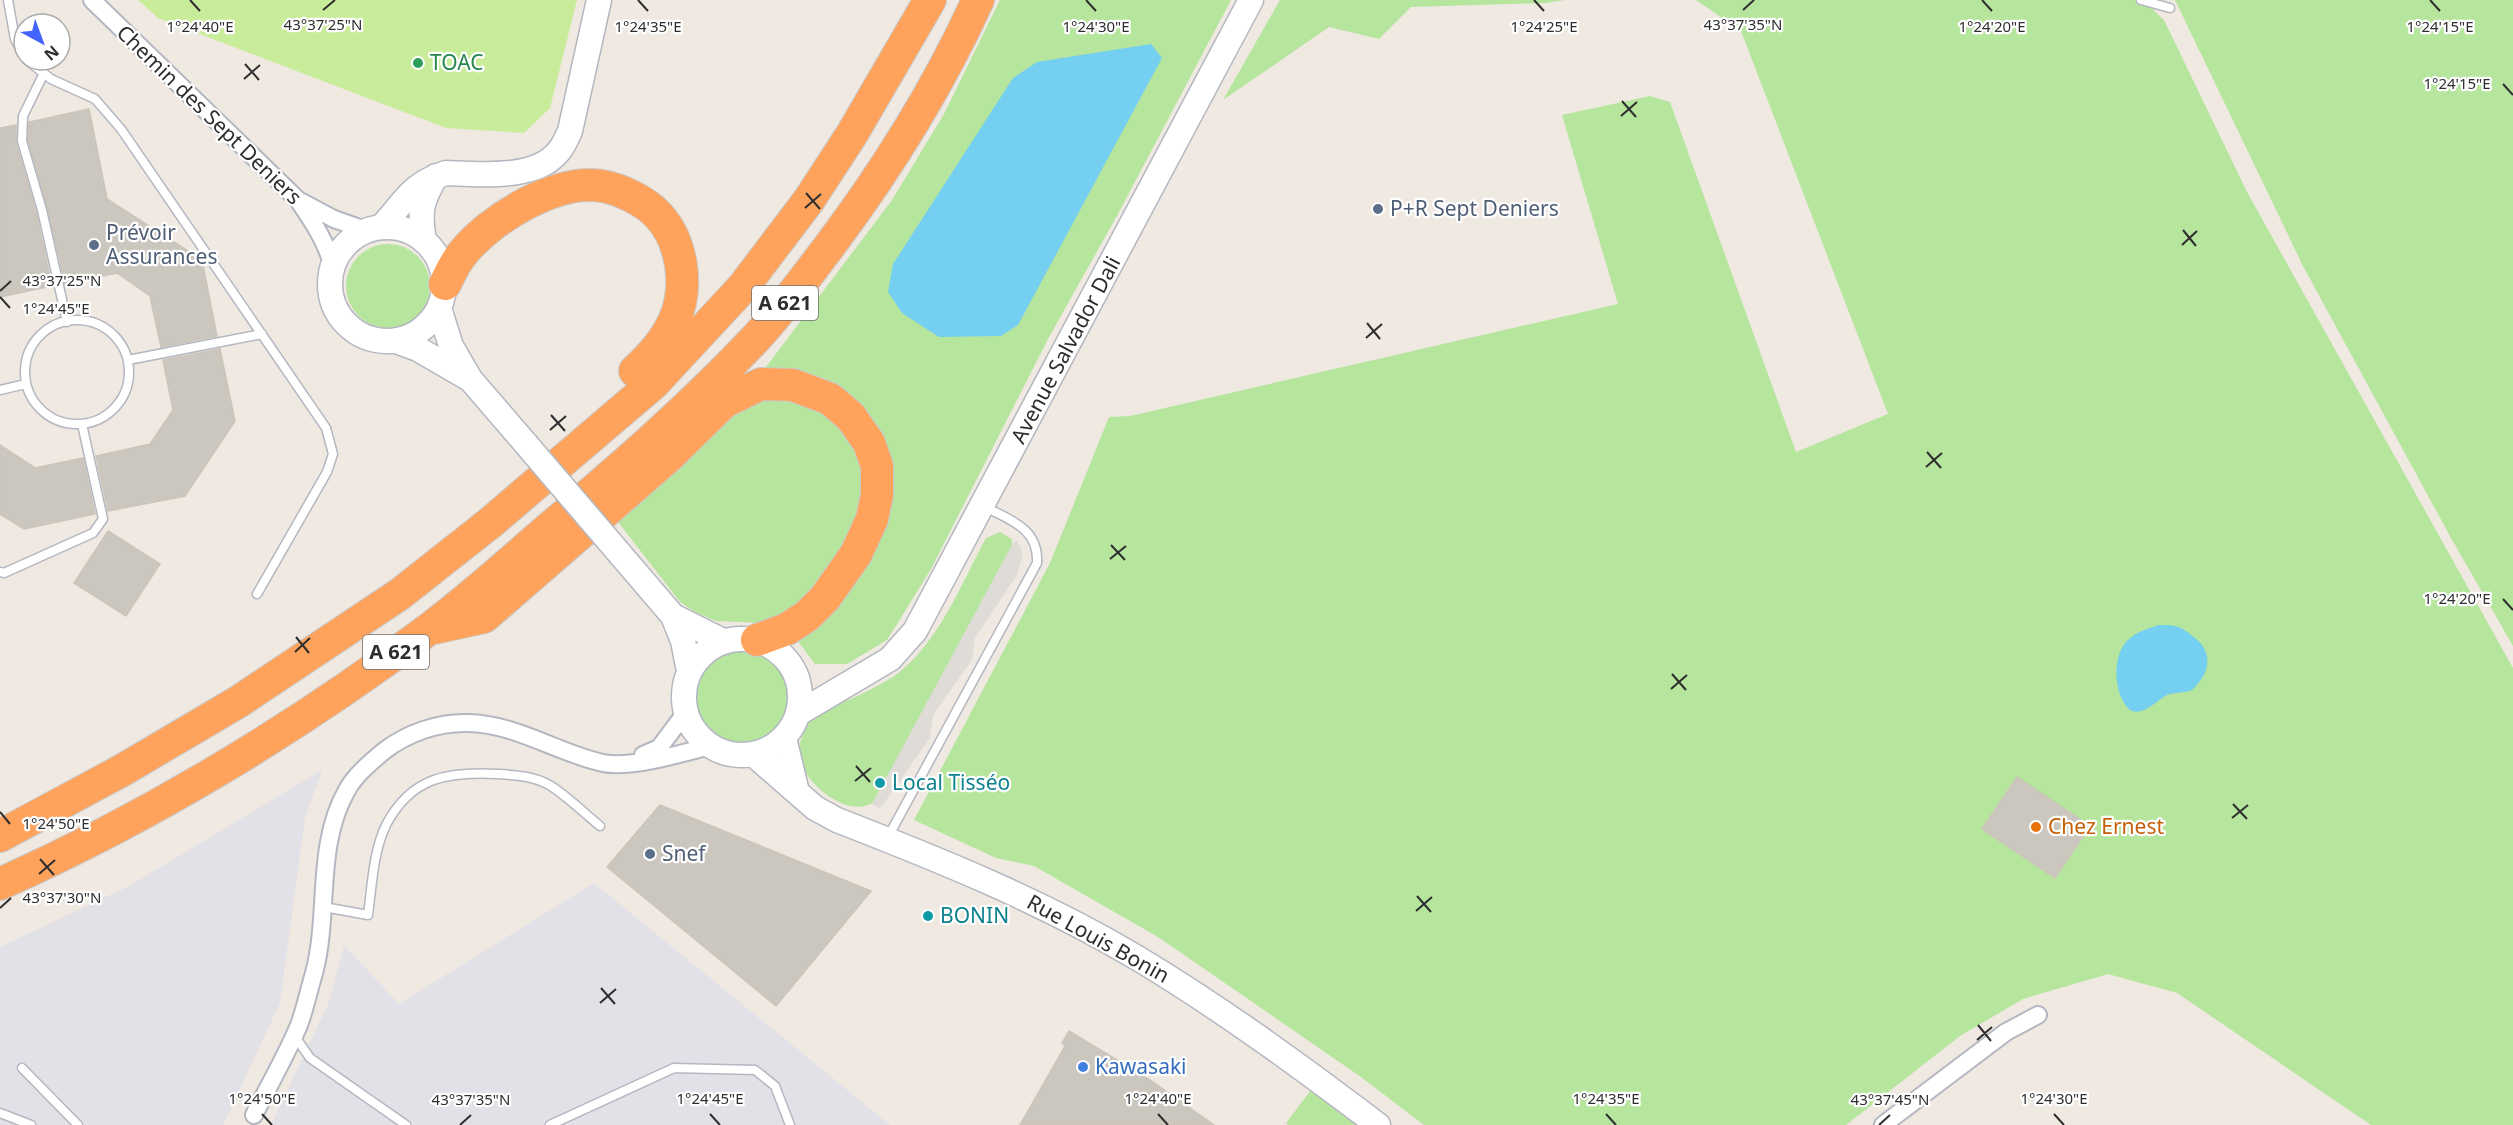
<svg xmlns="http://www.w3.org/2000/svg" width="2513" height="1125" viewBox="0 0 2513 1125" font-family="'Noto Sans',sans-serif">
<style>
.industrial{fill:#e3e1e8}
.green{fill:#b6e59e}
.pitch{fill:#c9ec9a}
.plaza{fill:#dfdcd8}
.water{fill:#75cff0}
.building{fill:#cbc7bf;stroke:#cbc5ba;stroke-width:1.5}
.lines{fill:none;stroke-linecap:round;stroke-linejoin:round}
.lane-casing{stroke:#b4b7c1;stroke-width:11}
.street-casing{stroke:#b4b7c1;stroke-width:20}
.secondary-casing{stroke:#b4b7c1;stroke-width:27}
.highway-casing{stroke:#c9c9c9;stroke-width:34}
.lane{stroke:#fff;stroke-width:8}
.street{stroke:#fff;stroke-width:16}
.secondary{stroke:#fff;stroke-width:24}
.highway{stroke:#ffa35c;stroke-width:32}
.secondary-bridge-casing{stroke:#b4b7c1;stroke-width:27;stroke-linecap:butt}
.secondary-bridge{stroke:#fff;stroke-width:24}
.ticks{fill:none;stroke:#2e2e2e;stroke-width:2}
.leisure-dot{fill:#2e9e5b;stroke:#fff;stroke-width:2}
.service-dot{fill:#5c6f8a;stroke:#fff;stroke-width:2}
.culture-dot{fill:#0f9aa8;stroke:#fff;stroke-width:2}
.food-dot{fill:#e8710a;stroke:#fff;stroke-width:2}
.shop-dot{fill:#3f7fe0;stroke:#fff;stroke-width:2}
.labels{text-anchor:middle;stroke-width:4.5;stroke-linejoin:round;paint-order:stroke}
.shield{fill:#fff;stroke:#6d6d6d;stroke-width:1.5}
.shield-label{font-size:20px;font-weight:bold;fill:#2e2e2e}
.leisure-label{font-size:21px;fill:#27864d;stroke:#fff;text-anchor:start}
.street-label{font-size:21px;fill:#2e2e2e;stroke:#fff}
.service-label{font-size:21px;fill:#4e5e75;stroke:#fff;text-anchor:start}
.culture-label{font-size:21px;fill:#0d838f;stroke:#fff;text-anchor:start}
.food-label{font-size:21px;fill:#c56008;stroke:#fff;text-anchor:start}
.shop-label{font-size:21px;fill:#366cbe;stroke:#fff;text-anchor:start}
.ticks-label{font-size:15px;text-anchor:middle;fill:#2e2e2e;stroke:#fff;stroke-width:4.5;stroke-linejoin:round;paint-order:stroke}
</style>
<rect width="100%" height="100%" fill="#efe9e1"/>
<path class="industrial" d="M322,770L305,818L280,1003L223,1125H0V947L129,886Z
M594,883L890,1125H271L329,1002L344,945L399,1004Z"/>
<path class="green" d="M1000,0H1231L1119,212L1048,339L931,569L887,640L847,664H815L794,636L890,482L871,417L822,379L760,375L892,200L944,114Z
M1280,0H1565L1546,3L1411,7L1379,39L1329,27L1223,100Z
M1696,0H2150L2154,11L2164,20L2247,192L2513,668V1125H2371L2177,993L2108,974L2023,999L1960,1036L1846,1125H1424L1361,1077L1158,937L1034,866L996,858L914,820L1050,563L1109,417L1130,416L1618,304L1562,115L1650,96L1670,102L1796,452L1888,414L1741,31Z
M2175,0H2513V646L2451,538L2303,266Z
M346 286a42 42 0 1 1 84 0a42 42 0 1 1-84 0Z
M767,400C802,399 831,403 848,436C853,446 863,458 865,469C875,512 817,584 793,618L761,623L716,621L695,612L680,602L615,518L716,428L741,410Z
M1000,532L1012,539V546L874,802C848,820 803,783 799,756C797,745 805,728 812,718C821,707 840,704 853,698C866,692 880,685 893,677C938,645 960,586 986,538Z
M696 696a46 46 0 1 1 92 0a46 46 0 1 1-92 0Z
M1314,1086L1363,1125H1288L1286,1123Z"/>
<path class="pitch" d="M138,0H577L550,108L524,133L446,128L158,18Z"/>
<path class="plaza" d="M1017,540L1023,554L1017,575L975,638L972,660L933,715L930,738L882,806L879,808L872,804L1013,543Z"/>
<path class="water" d="M1151,44L1162,58L1018,325L1001,336L939,337L902,313L888,292L893,264L1013,78L1037,62Z
M2158,625C2178,625 2180,626 2195,638C2210,649 2211,667 2200,681C2197,685 2194,689 2190,691C2183,693 2174,692 2167,695C2157,700 2139,721 2127,707C2113,690 2112,654 2129,639C2138,631 2148,629 2158,625Z"/>
<path class="building" d="M89,109L107,199L202,260L217,336L161,347L150,296L117,273L65,284L48,209L28,140L29,122Z
M16,125V143L36,212L52,286L0,297V128Z
M220,349L235,421L185,496L108,511L96,456L150,444L173,410L163,360Z
M0,445L35,468L83,458L95,514L24,529L0,514Z
M108,531L160,564L126,616L74,583Z
M2017,777L2090,826L2055,878L1982,829Z
M660,805L871,891L776,1006L607,867Z
M1069,1031L1150,1080L1214,1125H1020L1065,1046L1062,1043Z"/>
<g class="lines">
<g class="lane-casing">
<path id="lane" d="M8,0L15,39L24,56
M2141,0L2170,8
M27,60L51,79L95,99L121,129L326,428L333,454L327,472L257,594
M44,73L23,116L22,141L42,210L67,322
M25 372a52 52 0 1 1 104 0a52 52 0 1 1-104 0Z
M128,360L262,334
M0,390L26,384
M0,572L4,573L93,533L103,519L82,424
M888,837L1037,563C1039,528 1010,520 983,506
M324,907L368,915C372,886 373,852 386,825C411,777 448,771 498,774C515,775 535,776 551,786C568,797 584,813 600,826
M294,1035L310,1058L406,1125
M22,1068L78,1125
M0,1113L31,1125
M550,1125L674,1068L755,1070L775,1086L790,1125"/>
</g>
<g class="street-casing">
<path id="street" d="M92,0L298,200C313,222 326,241 333,267
M302,202L334,219L368,231
M643,755L659,748L686,712
M254,1115C269,1085 286,1056 299,1025C305,1009 309,990 314,973C330,913 315,846 347,790C355,775 371,762 384,751C407,733 439,722 468,723C517,724 557,753 603,763C628,769 684,753 710,746
M1883,1125L2006,1032L2038,1015"/>
</g>
<g class="secondary-casing">
<path id="secondary" d="M381,227C406,201 409,185 446,173C476,174 528,179 552,158C561,151 565,142 570,131L599,0
M330 284a57 57 0 1 1 114 0a57 57 0 1 1-114 0Z
M424,241C419,211 421,202 436,176
M439,308L451,346L470,379L526,444
M396,341L418,349L468,378
M620,554L673,616L683,641L689,671
M673,616L723,641
M684 697a58 58 0 1 1 116 0a58 58 0 1 1-116 0Z
M799,713L890,659L915,631L1251,0
M784,738L797,792
M753,754L815,808L837,820C940,860 1044,902 1139,959C1222,1009 1300,1066 1378,1125"/>
</g>
<g class="highway-casing">
<path id="highway" d="M445,284C450,274 455,262 463,253C490,219 557,178 602,186C620,189 645,201 658,215C683,242 689,288 674,321C664,342 651,356 635,371
M434,628L484,617L667,458L724,402L761,384L793,385L830,399L851,417L869,443L877,466V495L872,519L856,554L825,598L807,616L787,629L757,640
M0,836L121,771L238,702L400,594L490,523L654,383L743,287L809,200L852,134L930,0
M0,884C150,817 298,727 429,629C472,597 512,560 553,525C623,466 693,405 756,338C782,310 805,278 828,248C886,171 938,88 978,0"/>
</g>
<use href="#lane" class="lane"/>
<use href="#street" class="street"/>
<use href="#secondary" class="secondary"/>
<use href="#highway" class="highway"/>
<g class="secondary-bridge-casing">
<path id="secondary-bridge" d="M526,444L620,554"/>
</g>
<use href="#secondary-bridge" class="secondary-bridge"/>
</g>
<path class="ticks" d="M190,0L200,11M638,0L648,11M1086,0L1096,11M1534,0L1544,11M1982,0L1992,11M2430,0L2440,11M323,10L335,0M1743,10L1754,0M245,64L259,80M244,79L260,65M2503,84L2513,95M1622,101L1636,117M1621,116L1637,102M806,193L820,209M805,208L821,194M2183,230L2196,246M2182,245L2197,231M0,291L11,281M0,297L10,308M1367,323L1380,339M1366,338L1382,324M551,415L565,431M550,430L566,416M1927,452L1941,468M1926,467L1942,453M1111,545L1125,560M1110,559L1126,546M2503,599L2513,610M296,637L309,653M295,652L310,638M1672,674L1686,690M1671,689L1687,675M856,766L870,782M855,781L871,768M2233,804L2247,819M0,812L10,824M2232,818L2248,805M40,859L54,875M39,874L55,860M1417,896L1431,912M0,908L11,898M1416,911L1432,897M601,988L615,1004M600,1003L616,989M1978,1025L1991,1041M1977,1040L1992,1027M262,1114L272,1125M710,1114L720,1125M1158,1114L1168,1125M1606,1114L1616,1125M2054,1114L2064,1125M460,1125L471,1115M1879,1125L1890,1115"/>
<circle class="leisure-dot" cx="418" cy="63" r="6"/>
<g class="service-dot">
<circle cx="1378" cy="209" r="6"/>
<circle cx="94" cy="245" r="6"/>
<circle cx="650" cy="854" r="6"/>
</g>
<g class="culture-dot">
<circle cx="880" cy="783" r="6"/>
<circle cx="928" cy="916" r="6"/>
</g>
<circle class="food-dot" cx="2036" cy="827" r="6"/>
<circle class="shop-dot" cx="1083" cy="1067" r="6"/>
<g class="labels">
<g class="shield">
<rect x="752" y="286" width="66" height="34" rx="4.5"/>
<rect x="363" y="635" width="66" height="34" rx="4.5"/>
</g>
<g class="shield-label">
<text x="785" y="310">A 621</text>
<text x="396" y="659">A 621</text>
</g>
<g class="leisure-label">
<text x="430" y="70">TOAC</text>
</g>
<g class="street-label">
<text transform="translate(209 115) rotate(44)" y="7">Chemin des Sept Deniers</text>
<text transform="translate(1066 350) rotate(-62)" y="7">Avenue Salvador Dali</text>
<text transform="translate(1098 939) rotate(29)" y="7">Rue Louis Bonin</text>
</g>
<g class="service-label">
<text x="1390" y="216">P+R Sept Deniers</text>
<text x="106" y="240">Prévoir<tspan x="106" dy="24">Assurances</tspan></text>
<text x="662" y="861">Snef</text>
</g>
<g class="culture-label">
<text x="892" y="790">Local Tisséo</text>
<text x="940" y="923">BONIN</text>
</g>
<g class="food-label">
<text x="2048" y="834">Chez Ernest</text>
</g>
<g class="shop-label">
<text x="1095" y="1074">Kawasaki</text>
</g>
</g>
<g class="ticks-label">
<text x="323" y="30">43°37'25"N</text>
<text x="1743" y="30">43°37'35"N</text>
<text x="2440" y="32">1°24'15"E</text>
<text x="200" y="32">1°24'40"E</text>
<text x="648" y="32">1°24'35"E</text>
<text x="1544" y="32">1°24'25"E</text>
<text x="1992" y="32">1°24'20"E</text>
<text x="1096" y="32">1°24'30"E</text>
<text x="2457" y="89">1°24'15"E</text>
<text x="62" y="286">43°37'25"N</text>
<text x="56" y="314">1°24'45"E</text>
<text x="2457" y="604">1°24'20"E</text>
<text x="56" y="829">1°24'50"E</text>
<text x="62" y="903">43°37'30"N</text>
<text x="262" y="1104">1°24'50"E</text>
<text x="710" y="1104">1°24'45"E</text>
<text x="1158" y="1104">1°24'40"E</text>
<text x="1606" y="1104">1°24'35"E</text>
<text x="2054" y="1104">1°24'30"E</text>
<text x="471" y="1105">43°37'35"N</text>
<text x="1890" y="1105">43°37'45"N</text>
</g>
<g transform="translate(42 42) rotate(139)"><circle r="28" fill="#ffffff" stroke="#ababab" stroke-width="1.5"/>
<path d="M0-4.5L10 22L0 15L-10 22Z" fill="#4264fb"/>
<text y="-9" font-size="16" font-weight="bold" text-anchor="middle" fill="#2e2e2e">N</text>
</g>
</svg>
